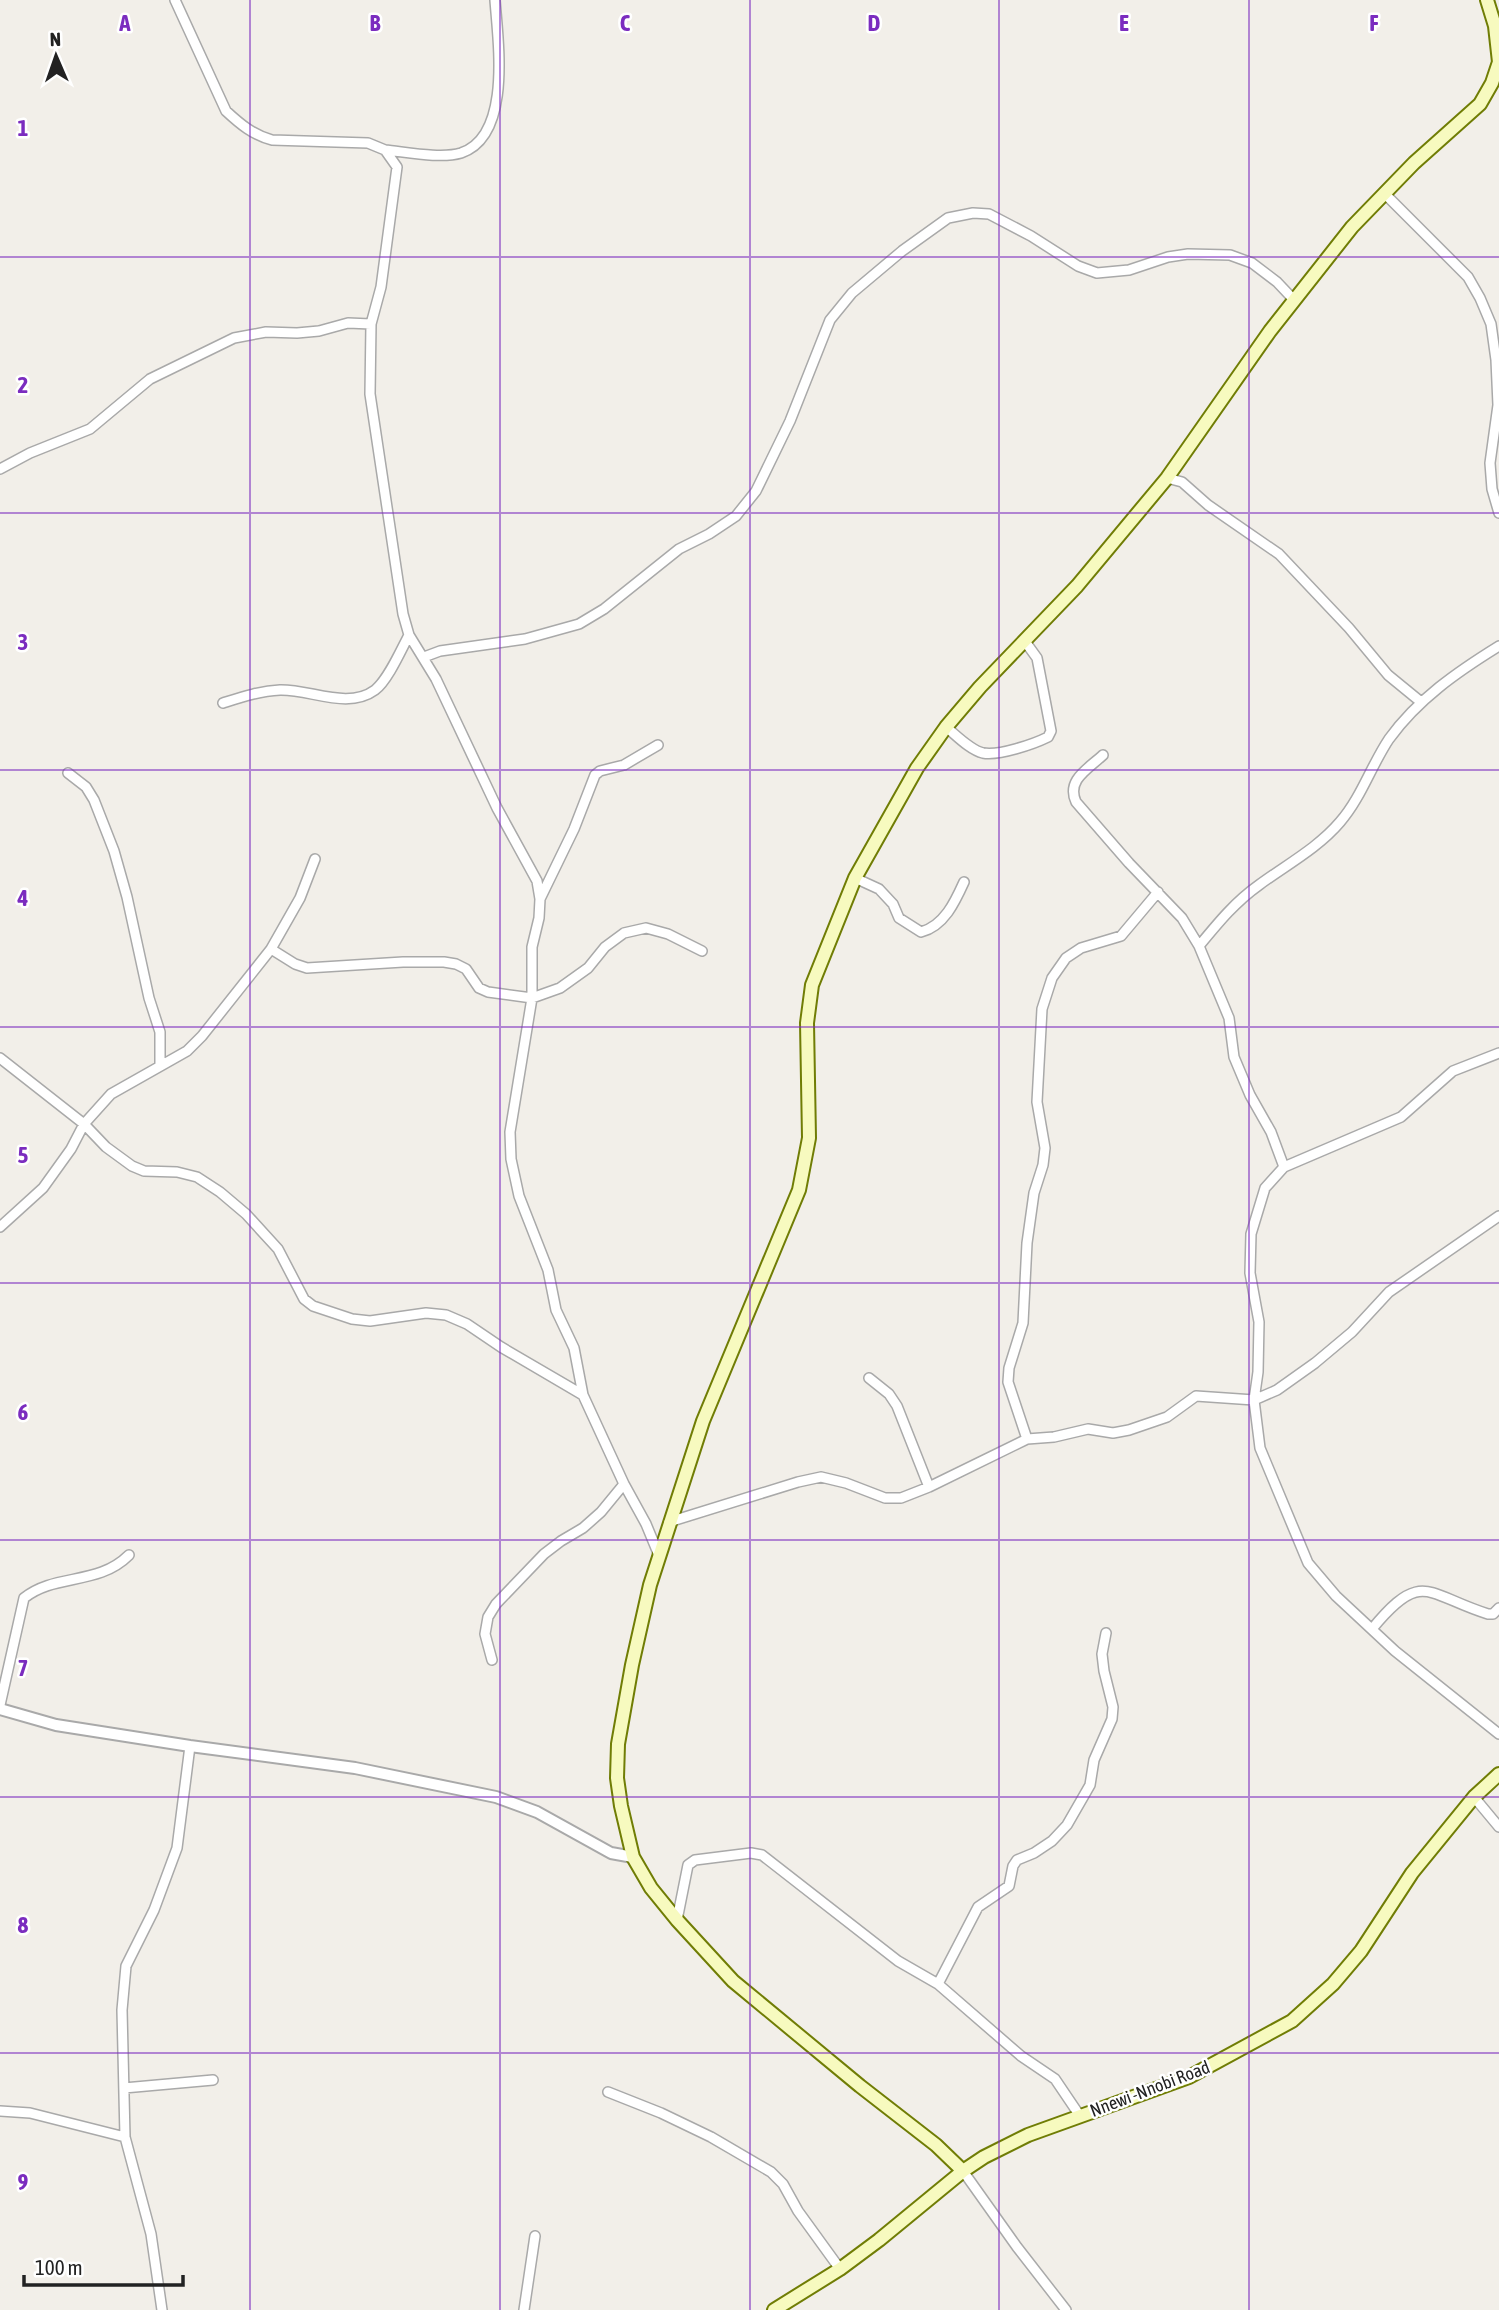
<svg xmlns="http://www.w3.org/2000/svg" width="1499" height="2310" viewBox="0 0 1499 2310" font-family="'Asap Condensed',sans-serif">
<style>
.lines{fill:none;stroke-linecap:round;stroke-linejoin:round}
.minor-casing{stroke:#a9a9a9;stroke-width:12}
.tertiary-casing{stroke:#a9a9a9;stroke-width:14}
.secondary-casing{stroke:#707d05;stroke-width:16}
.minor{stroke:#fff;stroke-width:9}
.tertiary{stroke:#fff;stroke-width:10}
.secondary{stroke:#f7fabf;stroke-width:12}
.grid{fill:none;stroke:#7b2cbf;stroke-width:2;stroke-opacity:0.55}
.labels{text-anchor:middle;stroke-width:5;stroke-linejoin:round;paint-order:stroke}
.street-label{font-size:18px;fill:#222;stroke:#fff}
.grid-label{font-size:23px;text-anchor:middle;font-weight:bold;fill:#7b2cbf;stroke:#fff;stroke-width:5;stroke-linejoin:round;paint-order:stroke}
</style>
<rect width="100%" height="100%" fill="#f2efe9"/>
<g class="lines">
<g class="minor-casing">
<path id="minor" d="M175,0L226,111C240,124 253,135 272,140L368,143L385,150L397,167L381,287L371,324L370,394L403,614L409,635L436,679L497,808L537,881L540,899L539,918L532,947V998L510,1132L511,1159L519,1196L548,1270L556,1310L574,1348L583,1395L624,1484L646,1524L658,1553
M385,150C406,152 441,159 461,153C512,136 498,42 495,0
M1384,193L1468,277L1480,298L1491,324L1496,360L1498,405L1490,463L1492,489L1499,513
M0,469L30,453L90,429L150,379L234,338L266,332L297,333L319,331L348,323L371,324
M1167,478L1182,482L1208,505L1279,554L1349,628L1388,675L1421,702
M424,657L440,651L525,639L579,624L604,609L679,549L709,534L736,516L756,491L790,421L830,320L852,293L902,251L948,218L973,213L989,214L1031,236L1078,266L1097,273L1129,270L1168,257L1188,254L1230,255L1252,263L1277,282L1294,300
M223,703C242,697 260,691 280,690C310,689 348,710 375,690C388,680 401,650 409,635
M946,727C956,735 970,750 983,753C999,756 1034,744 1048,737L1051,731L1037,658L1024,640
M1103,755C1088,769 1066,780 1076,802L1129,863L1182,918L1199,946L1229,1018L1234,1057L1250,1095L1271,1132L1284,1167
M68,773L86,787L94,800L114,851L127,897L149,998L160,1032V1066
M855,878L879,889L893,904L899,918L921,932C944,926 955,902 964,882
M540,899L574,829L595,775L600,771L624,765L658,745
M1199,946C1218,923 1235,902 1259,885C1286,865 1318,848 1340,822C1361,798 1371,766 1389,739C1418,699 1457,672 1499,646
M271,949L295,964L307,968L403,962H444L456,964L466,969L479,988L488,992L532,998L560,988L588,968L605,947L624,933L646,928L668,934L702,951
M1499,1053L1453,1071L1401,1117L1284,1167L1265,1188L1251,1234L1250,1273L1259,1322L1258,1372L1254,1400L1260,1448L1308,1563L1336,1596L1395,1651L1499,1734
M0,1058L84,1124L106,1147L132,1166L144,1171L177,1172L197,1177L220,1192L246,1214L278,1249L304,1299L313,1306L352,1319L370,1321L426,1313L446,1315L467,1324L501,1347L583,1395
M0,1227L43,1188L71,1149L84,1124L111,1094L187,1051L202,1036L271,949L300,898L315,859
M869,1378L889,1394L897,1406L929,1487
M1027,1439L1008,1382L1009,1368L1023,1323L1027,1243L1034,1193L1043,1165L1045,1148L1037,1102L1042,1009L1052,978L1066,958L1081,948L1121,936L1158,892
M669,1522L798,1482L821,1477L846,1483L885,1498H901L929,1487L1027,1439L1054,1437L1088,1429L1113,1433L1129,1430L1167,1417L1196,1396L1254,1400L1277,1390L1315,1363L1352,1332L1389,1292L1499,1216
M1372,1629C1422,1568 1427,1595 1488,1614H1493L1499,1608
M492,1660L485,1634L488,1617L496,1604L544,1554L561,1541L583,1528L601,1512L624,1484
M0,1705L24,1598C55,1573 98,1586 129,1555
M1474,1797L1499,1827
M677,1920L688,1865L695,1860L751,1853L762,1855L898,1961L938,1984L1021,2056L1055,2079L1080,2116
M938,1984L978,1907L1009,1886L1013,1866L1017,1860L1034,1853L1052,1841L1067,1825L1090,1785L1094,1760L1112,1719L1113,1707L1104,1671L1102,1654L1106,1633
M124,2088L213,2080
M608,2092L661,2113L711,2137L771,2172L783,2184L798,2211L840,2269
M0,2111L30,2113L125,2137
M963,2171L1017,2247L1066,2310
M162,2310L151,2234L125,2137L122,2010L126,1966L154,1910L177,1848L190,1746
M524,2310L535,2236"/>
</g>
<g class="tertiary-casing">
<path id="tertiary" d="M0,1709L56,1725L190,1746L355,1768L496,1797L537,1812L611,1853L633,1857"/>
</g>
<g class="secondary-casing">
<path id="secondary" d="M963,2171L936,2145L860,2086L733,1981L677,1920L651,1888L633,1857L621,1806L617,1778L618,1744L632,1665L650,1585L703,1421L799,1190L809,1138L807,1023L812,985L855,878L917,768L946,727L980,687L1077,586L1167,478L1270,331L1352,227L1414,163L1480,104L1492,83L1499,62L1495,26L1487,0
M774,2310L840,2269L879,2240L963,2171L984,2157L1028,2135L1189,2077L1292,2021L1333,1984L1361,1951L1412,1873L1474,1797L1499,1774"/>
</g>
<use href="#minor" class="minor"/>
<use href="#tertiary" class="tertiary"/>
<use href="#secondary" class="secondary"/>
</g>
<path class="grid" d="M250,0V2310M500,0V2310M750,0V2310M999,0V2310M1249,0V2310M0,257H1499M0,513H1499M0,770H1499M0,1027H1499M0,1283H1499M0,1540H1499M0,1797H1499M0,2053H1499"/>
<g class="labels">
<g class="street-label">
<text transform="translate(1150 2089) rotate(-21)" y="6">Nnewi -Nnobi Road</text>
</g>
</g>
<g class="grid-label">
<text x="125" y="31">A</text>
<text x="375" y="31">B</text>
<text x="625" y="31">C</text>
<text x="874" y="31">D</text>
<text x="1124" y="31">E</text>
<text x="1374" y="31">F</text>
<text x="23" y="136">1</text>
<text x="23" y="393">2</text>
<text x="23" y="650">3</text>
<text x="23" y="906">4</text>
<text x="23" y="1163">5</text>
<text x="23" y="1420">6</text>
<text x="23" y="1676">7</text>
<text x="23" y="1933">8</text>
<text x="23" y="2190">9</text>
</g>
<g transform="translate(56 56) rotate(358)" stroke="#ffffff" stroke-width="5" paint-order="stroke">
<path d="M0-5L12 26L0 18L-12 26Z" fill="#222222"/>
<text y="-10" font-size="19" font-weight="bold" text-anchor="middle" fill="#222222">N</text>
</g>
<path d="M24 2275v10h159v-10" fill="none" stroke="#222222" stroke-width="3.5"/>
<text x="35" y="2275" font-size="21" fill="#222222" stroke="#ffffff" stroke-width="5" paint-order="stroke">100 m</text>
</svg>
